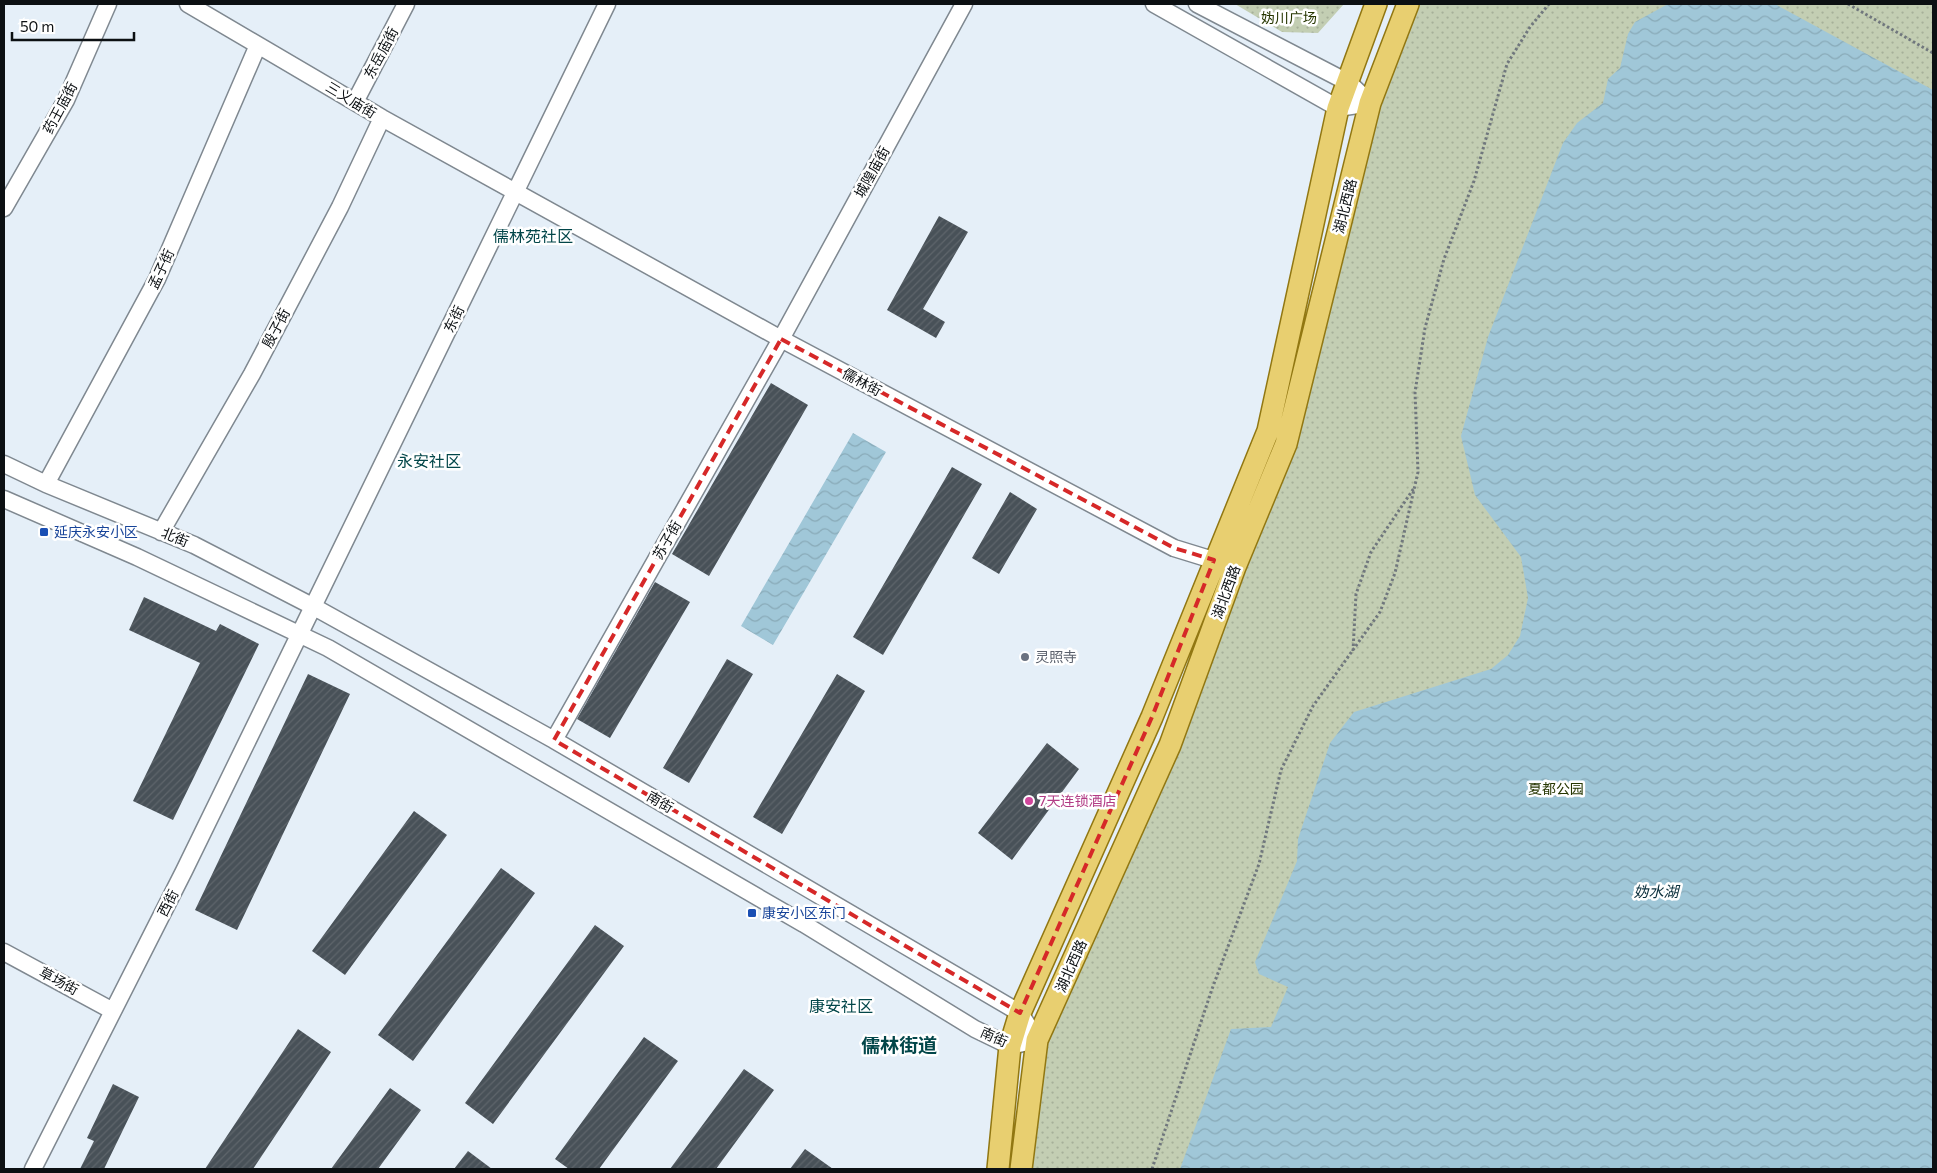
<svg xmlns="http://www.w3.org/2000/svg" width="1937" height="1173" viewBox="0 0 1937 1173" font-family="Commissioner,'Noto Sans SC',sans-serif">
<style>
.park{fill:url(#park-dots)}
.water{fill:url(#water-waves)}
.building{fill:url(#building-hatch)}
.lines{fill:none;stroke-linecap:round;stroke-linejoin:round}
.minor-casing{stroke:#7f8890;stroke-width:19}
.major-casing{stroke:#917712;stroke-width:24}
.path{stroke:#70777d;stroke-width:3;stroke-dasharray:2.5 2.5;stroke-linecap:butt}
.minor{stroke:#fff;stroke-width:16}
.major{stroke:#e8cf70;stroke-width:21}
.marked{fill:none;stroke:#d62828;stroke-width:4;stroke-dasharray:10 6;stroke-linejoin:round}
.transit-dot{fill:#1a4fb4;stroke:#fff;stroke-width:2}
.worship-dot{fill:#6b7280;stroke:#fff;stroke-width:2}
.hotel-dot{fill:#d1479c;stroke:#fff;stroke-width:2}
.labels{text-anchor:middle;stroke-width:5;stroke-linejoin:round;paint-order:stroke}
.park-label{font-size:14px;fill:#263600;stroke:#fff}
.street-label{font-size:14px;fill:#0c1013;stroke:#fff}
.transit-label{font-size:14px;fill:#164399;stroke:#fff;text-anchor:start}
.worship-label{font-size:14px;fill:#5b616d;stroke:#fff;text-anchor:start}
.hotel-label{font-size:14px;fill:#b23c85;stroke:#fff;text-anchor:start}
.water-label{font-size:15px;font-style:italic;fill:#0b2f3c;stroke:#fff}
.quarter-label{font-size:16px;fill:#024649;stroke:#fff}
.district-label{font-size:19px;font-weight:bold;fill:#024649;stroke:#fff}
</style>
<defs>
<pattern id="park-dots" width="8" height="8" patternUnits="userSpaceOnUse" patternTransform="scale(1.25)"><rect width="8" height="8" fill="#c3ceb3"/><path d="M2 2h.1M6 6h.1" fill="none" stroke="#a6b099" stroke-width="1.8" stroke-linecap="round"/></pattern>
<pattern id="water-waves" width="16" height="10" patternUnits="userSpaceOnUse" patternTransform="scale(1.25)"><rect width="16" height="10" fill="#a0c7d8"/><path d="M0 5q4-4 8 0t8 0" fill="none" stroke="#89aab8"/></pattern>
<pattern id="building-hatch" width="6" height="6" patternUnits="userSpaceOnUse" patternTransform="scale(1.25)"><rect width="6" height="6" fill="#485158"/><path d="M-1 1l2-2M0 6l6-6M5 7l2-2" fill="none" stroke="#5e656b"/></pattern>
</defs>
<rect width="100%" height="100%" fill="#e5eff8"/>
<path class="park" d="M1235,4H1344L1318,33L1282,32Z
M1408,4H1933V1169H1027L1037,1040L1286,444Z"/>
<path class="water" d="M1668,4H1775L1933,90V1169H1180L1231,1029L1271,1027L1288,987L1259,974L1255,962L1297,861L1298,839L1330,743L1354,712L1491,669L1508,655L1520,636L1528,598L1521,557L1475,495L1461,436L1488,337L1563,143L1577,123L1603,103L1608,79L1620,68L1628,34L1635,22Z
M853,433L886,452L773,645L741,626Z"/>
<path class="building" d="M939,216L968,232L923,309L945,322L936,338L887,310Z
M771,383L808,405L709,576L672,554Z
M952,467L982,484L883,655L853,637Z
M1010,492L1037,509L999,574L972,558Z
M655,582L690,602L610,738L577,719Z
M144,597L216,631L220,624L259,644L173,820L133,801L200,663L129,630Z
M727,659L753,674L689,783L663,768Z
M308,674L350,694L237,930L195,910Z
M837,674L865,691L782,834L753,817Z
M1047,743L1079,769L1012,860L978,833Z
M414,811L447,835L345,975L312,951Z
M501,868L535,893L413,1061L378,1035Z
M595,925L624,946L493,1124L465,1103Z
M298,1029L331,1052L253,1169H205Z
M644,1037L678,1061L599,1169H569L555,1159Z
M744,1069L774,1090L716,1169H670Z
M113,1084L139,1097L104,1169H80L94,1141L87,1138Z
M390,1088L421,1110L378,1169H331Z
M805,1149L833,1169H790Z
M468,1151L492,1169H454Z"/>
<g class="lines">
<g class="minor-casing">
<path id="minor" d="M188,4L382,118L781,339L1174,548L1226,564
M1154,4L1338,108L1370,103
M1197,4L1349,83L1370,103
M355,102L406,4
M4,208L66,100L108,4
M4,464L46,484L194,545L314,607L554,740L1020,1013L1037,1040L1010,1046L975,1029L804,924L328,648L137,557L4,499
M46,484L157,279L258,45
M161,532L252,374L340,207L382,118
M554,740L781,339L964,4
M4,952L113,1011
M33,1169L184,871L607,4"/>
</g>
<g class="major-casing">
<path id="major" d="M998,1169L1010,1046L1020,1013L1152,717L1268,431L1338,108L1376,4
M1021,1169L1037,1040L1170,745L1235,567L1286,444L1370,103L1408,4"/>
</g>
<path class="path" d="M1848,4L1933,53
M1353,651L1356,594L1371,552L1414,488
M1152,1169L1212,989L1259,864L1281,770L1313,706L1380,612L1395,573L1418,472L1415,392L1425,328L1444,259L1474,181L1507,64L1530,27L1549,4"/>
<use href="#minor" class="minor"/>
<use href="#major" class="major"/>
</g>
<path class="marked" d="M781,339L1174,548L1214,560L1152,717L1020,1013L554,740Z"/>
<g class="transit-dot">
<rect x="39" y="527" width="10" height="10" rx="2.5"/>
<rect x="747" y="908" width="10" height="10" rx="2.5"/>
</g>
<circle class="worship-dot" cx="1025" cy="657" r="5"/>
<circle class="hotel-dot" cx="1029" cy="801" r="5"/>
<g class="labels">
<g class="park-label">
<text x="1289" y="23">妫川广场</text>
<text x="1556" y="794">夏都公园</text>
</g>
<g class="street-label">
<text transform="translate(381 53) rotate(-62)" y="5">东岳庙街</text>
<text transform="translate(351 100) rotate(31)" y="5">三义庙街</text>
<text transform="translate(60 108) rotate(-62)" y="5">药王庙街</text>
<text transform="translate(872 172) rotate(-61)" y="5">城隍庙街</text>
<text transform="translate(1345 206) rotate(-76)" y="5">湖北西路</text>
<text transform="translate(161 269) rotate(-65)" y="5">孟子街</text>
<text transform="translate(454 319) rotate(-64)" y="5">东街</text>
<text transform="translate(276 328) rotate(-62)" y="5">殷子街</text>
<text transform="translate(862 382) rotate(28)" y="5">儒林街</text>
<text transform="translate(175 537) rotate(22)" y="5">北街</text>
<text transform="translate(667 540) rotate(-60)" y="5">苏子街</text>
<text transform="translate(1226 592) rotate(-70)" y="5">湖北西路</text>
<text transform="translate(660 802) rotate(30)" y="5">南街</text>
<text transform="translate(168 903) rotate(-63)" y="5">西街</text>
<text transform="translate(1071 966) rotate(-66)" y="5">湖北西路</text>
<text transform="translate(59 981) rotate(28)" y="5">草场街</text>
<text transform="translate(994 1037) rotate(24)" y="5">南街</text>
</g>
<g class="transit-label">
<text x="54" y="537">延庆永安小区</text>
<text x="762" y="918">康安小区东门</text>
</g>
<g class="worship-label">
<text x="1035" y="662">灵照寺</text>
</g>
<g class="hotel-label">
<text x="1039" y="806">7天连锁酒店</text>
</g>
<g class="water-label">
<text x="1656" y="897">妫水湖</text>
</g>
<g class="quarter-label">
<text x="533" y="242">儒林苑社区</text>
<text x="429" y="467">永安社区</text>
<text x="841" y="1012">康安社区</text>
</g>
<g class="district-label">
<text x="899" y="1052">儒林街道</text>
</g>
</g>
<rect width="1937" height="1173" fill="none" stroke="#0c1013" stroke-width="10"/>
<path d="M12 32v8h122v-8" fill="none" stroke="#0c1013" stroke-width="2.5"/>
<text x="20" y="32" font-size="15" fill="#0c1013" stroke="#ffffff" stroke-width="4" paint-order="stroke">50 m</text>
</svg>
